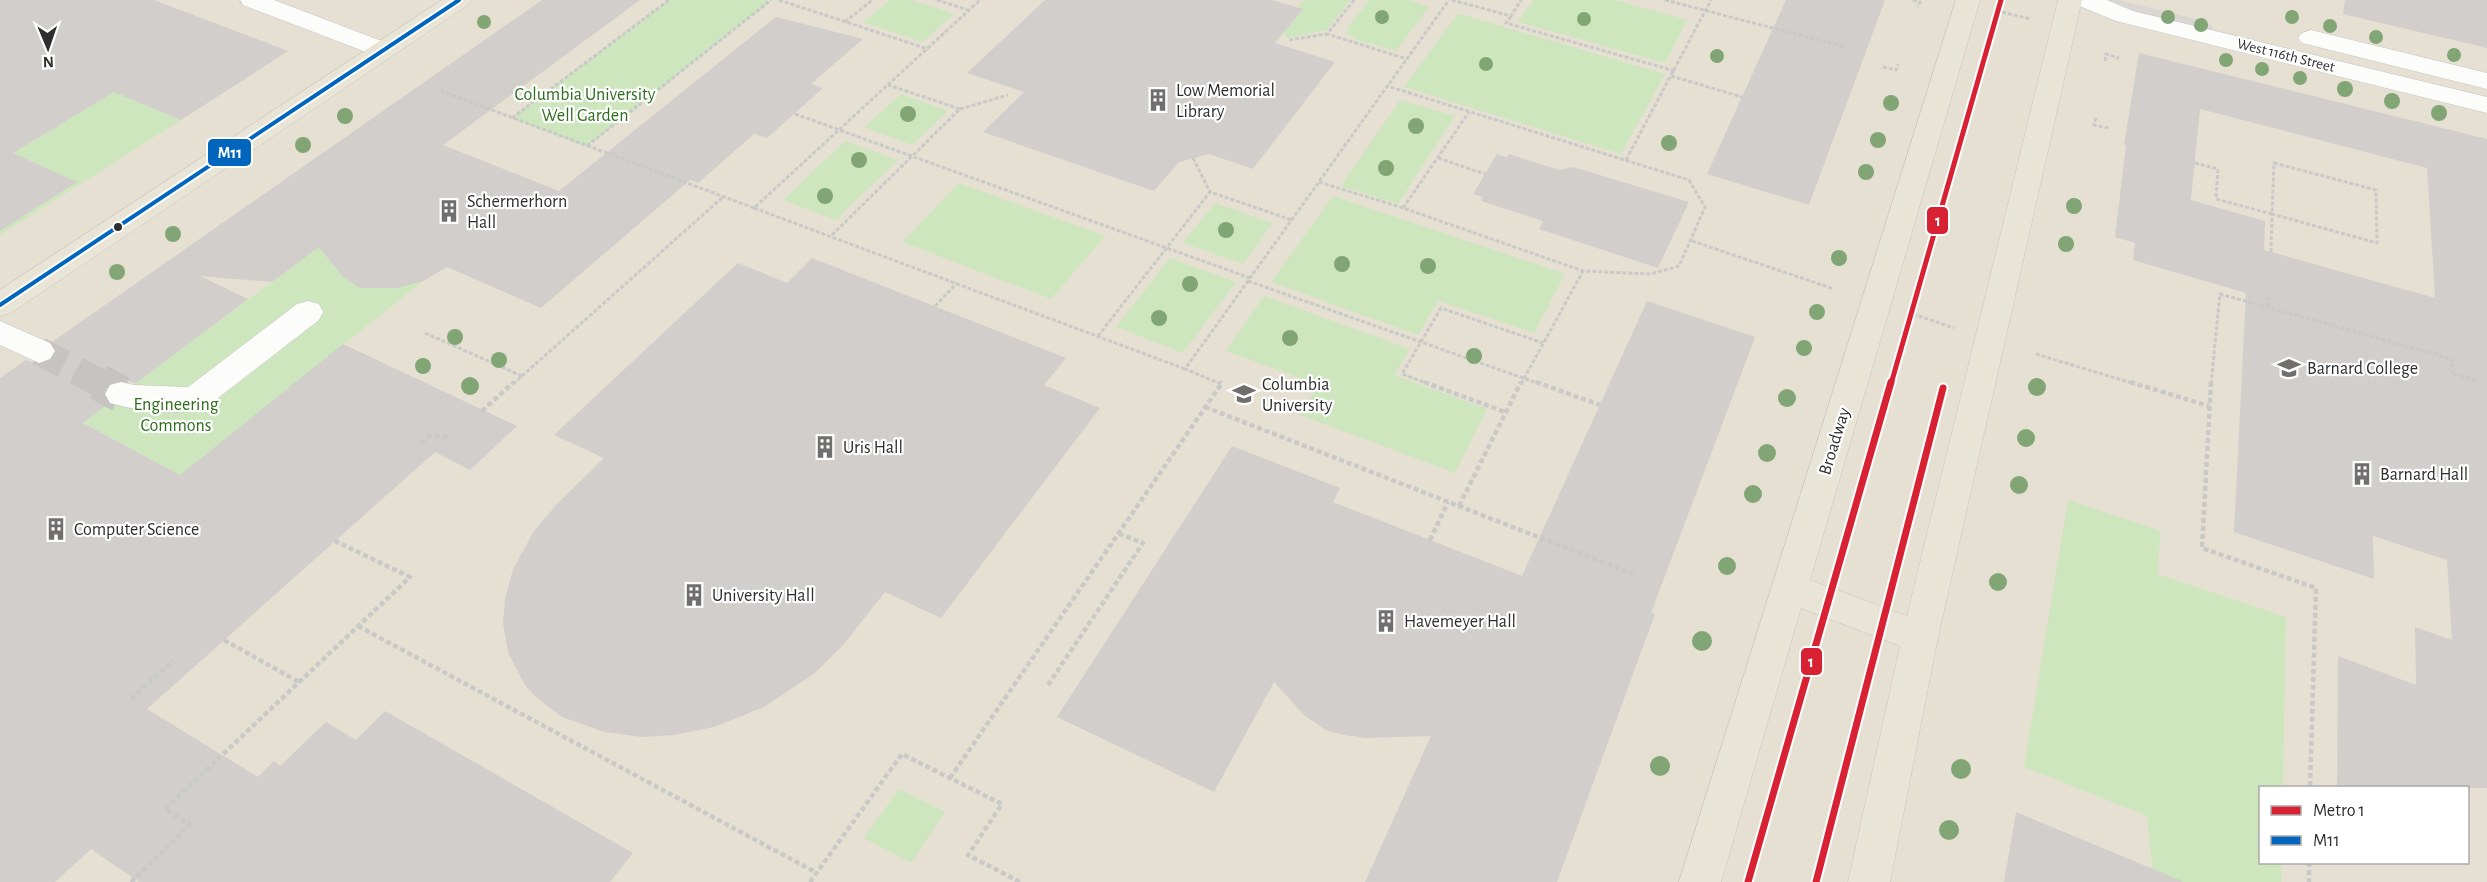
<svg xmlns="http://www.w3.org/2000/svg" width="2487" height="882" viewBox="0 0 2487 882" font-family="'Alegreya Sans',sans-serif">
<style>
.education{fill:#e6e0d3;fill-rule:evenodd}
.green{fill:#cee6be}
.plaza{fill:#dad6d2}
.building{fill:#d1cecb;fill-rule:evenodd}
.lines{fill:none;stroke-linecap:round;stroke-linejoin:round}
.minor-tunnel-far1{stroke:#c6c3c0;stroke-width:28;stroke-dasharray:28 14;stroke-linecap:butt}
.minor-tunnel{stroke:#c6c3c0;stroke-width:37;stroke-dasharray:37 18;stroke-linecap:butt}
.minor-casing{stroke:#c5c4c5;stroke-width:1}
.major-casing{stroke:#c6c5c4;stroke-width:1}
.path-far1{stroke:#c9c9c8;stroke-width:3;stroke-dasharray:4 2;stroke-linecap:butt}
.path{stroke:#c9c9c8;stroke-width:4.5;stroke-dasharray:5 3;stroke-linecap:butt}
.minor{fill:#fcfcfb;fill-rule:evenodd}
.major{fill:#e8e4d6;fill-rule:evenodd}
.bus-1-casing{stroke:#fff;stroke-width:8}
.bus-1{stroke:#0065bd;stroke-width:4}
.metro-1-far1-casing{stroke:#fff;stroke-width:9}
.metro-1-casing{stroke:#fff;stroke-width:11}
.metro-1-far1{stroke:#d82233;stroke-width:5}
.metro-1{stroke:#d82233;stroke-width:7}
.tree{fill:#82a575}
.bus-dot{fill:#2e2e2e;stroke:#fff;stroke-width:2}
.labels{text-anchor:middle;stroke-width:4.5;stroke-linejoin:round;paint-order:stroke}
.far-street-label{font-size:15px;fill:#2e2e2e;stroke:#fff}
.poi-label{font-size:18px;fill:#2e2e2e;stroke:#fff;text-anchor:start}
.park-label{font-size:18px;fill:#2c6e1b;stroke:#fff}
.street-label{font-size:18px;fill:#2e2e2e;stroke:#fff}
.line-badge{stroke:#fff;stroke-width:2}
.badge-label{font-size:16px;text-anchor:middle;font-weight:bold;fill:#fff}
</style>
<rect width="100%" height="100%" fill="#ece8e4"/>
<path class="education" d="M0,0H2487V882H0ZM2260,788H2468V862H2260Z"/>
<path class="green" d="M669,0H771L586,147L511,118Z
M890,0H911L954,14L923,42L863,22Z
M1304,0H1350L1327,30L1287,38L1284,33L1303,9L1298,7Z
M1369,0H1410L1429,7L1396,51L1354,39L1348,33V27Z
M1533,0H1615L1687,20L1665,63L1518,22Z
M1460,14L1665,74L1621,154L1404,87L1456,16Z
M114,91L181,120L0,235V161Z
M901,94L948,111L912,145L864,127Z
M1400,100L1455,116L1398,204L1341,186Z
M845,141L898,160L836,220L783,200Z
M959,183L1105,236L1051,299L902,242Z
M1333,196L1565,274L1534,333L1438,301L1418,335L1271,282Z
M1215,203L1273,223L1243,264L1183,243Z
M329,240L423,281L180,475L82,422Z
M1170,258L1236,282L1183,353L1116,327Z
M1264,296L1410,349L1394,375L1487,409L1455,473L1300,415L1319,385L1226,351Z
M2068,500L2161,531L2157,574L2286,617L2283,787L2260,788V862L2282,863L2281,882H2154L2147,816L2024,767Z
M899,789L945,812L911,863L864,838Z"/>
<path class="plaza" d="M2108,0H2118L2205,21L2211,24L2213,29L2208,31L2126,10Z"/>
<path class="building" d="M0,0H154L288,51L181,120L114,92L13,153L77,182L0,231Z
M542,0H640L443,145L559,191L776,17L863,39L811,84L823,88L767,138L754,134L698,183L690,180L541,308L447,267L423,281L397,288H360L343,277L319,247L272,282L200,276L248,299L136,383L122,380L109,383L103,393L108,404L83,423L180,475L343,344L517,426L470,470L435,452L147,709L258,777L274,761L280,766L326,722L356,740L385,711L633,853L610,882H139L91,849L55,882H0V378L26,360L38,365L51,361L57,352L52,342Z
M1045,0H1272L1303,9L1275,43L1335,62L1253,169L1209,154L1179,162L1154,191L983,132L1024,92L967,73Z
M1786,0H1885L1809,205L1707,174Z
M2345,0H2487V48L2343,14Z
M2139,53L2487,139V788H2337L2338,656L2416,685L2415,627L2452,640L2447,560L2373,536L2374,579L2234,532L2246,293L2133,260L2135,243L2115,237L2126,145H2124ZM2200,109L2427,168L2435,298L2264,250L2265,221L2191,200Z
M1497,154L1507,157L1509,154L1559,170L1573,167L1689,202L1658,268L1539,229L1543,221L1481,201L1483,197L1473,194Z
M812,258L1066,358L1044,385L1100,408L941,618L885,592L843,645L815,673L764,707L714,727L673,735L642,737L604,732L562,717L536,697L525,685L508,652L503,623L505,599L513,569L534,531L557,504L604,458L554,435L738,263L787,283Z
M1647,301L1755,337L1651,613L1655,614L1557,882H1365L1431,736L1365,738L1339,734L1326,730L1305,716L1274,682L1214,792L1057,717L1232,446L1340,488L1333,502L1522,576Z
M2016,812L2182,881V882H2004Z"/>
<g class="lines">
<path class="minor-tunnel-far1" d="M39,351L102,384"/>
<path class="minor-tunnel" d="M99,382L121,394"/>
<g class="minor-casing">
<path id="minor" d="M240,0H274L392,45L396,50L392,55L383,58L374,55L243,5Z
M2074,0H2107L2133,11L2487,97V113L2116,21L2077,5Z
M2311,30L2487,73V89L2302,43L2298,38L2302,33Z
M308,301L319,304L323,312L319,320L205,408C179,416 136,411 110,403L105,394L110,385L121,382L134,385L188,387L297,304Z
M0,321L50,343L55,351L50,359L39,363L0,345Z"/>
</g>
<g class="major-casing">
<path id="major" d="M442,0H471L468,5L11,313L0,316V290Z
M1956,0H1980L1810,580L1907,616L2058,0H2082L1938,637L1890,882H1848L1900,646L1801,608L1721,882H1679Z"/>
</g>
<path class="path-far1" d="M779,0L928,49
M937,0L968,10
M1354,0L1327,34L1407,59
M1452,0L1511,16L1521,0
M1665,0L1846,47
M1913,0L1920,2L1918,7
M2002,12L2030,19
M1511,16L1506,23L1675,71
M845,22L872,0
M1289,40L1327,34
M2105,61L2106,54L2119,58
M1883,67L1896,70L1898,64
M1671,76L1742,97
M441,91L754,208L980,0
M960,109L1008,95
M795,114L1250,278
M512,118L669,0
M2096,118L2094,125L2109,128
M587,146L771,0
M1193,158L1210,192
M1438,158L1485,174
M1626,160L1711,0
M2195,163L2218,169L2216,199L2272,214
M2274,163L2376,190L2377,243L2272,214Z
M1319,182L1403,208L1583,271L1651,274L1679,266L1705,207L1689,180L1387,86
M754,208L1185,369
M1403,208L1469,112
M832,235L960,109L888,85
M1692,241L1834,289
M2271,252L2272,214
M1248,281L1540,384
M935,306L957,283
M2268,307L2269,294
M1913,314L1954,328
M425,333L522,376
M1098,336L1210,192L1292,220
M2036,354L2135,384
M513,384L723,197
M1221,384L1185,369L1449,0
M1429,384L1402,374L1441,308L1543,343
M1521,384L1583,271
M2211,384L2220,294L2452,359L2453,374L2479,381"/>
<path class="path" d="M1424,382L1505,412
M1536,382L1600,405
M2130,382L2209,406
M2211,382L2202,548L2316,588L2310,788
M1205,407L1633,574
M482,411L514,382
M421,443L429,436L451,437
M1459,506L1521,382
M1430,540L1448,502
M358,626L817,873
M224,640L299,682
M1048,685L1143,543L1118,533
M131,699L173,660
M950,778L1222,383L1220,382
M2309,862V882
M131,882L190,825L165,809L410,577L335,541
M810,882L902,754L1002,804L968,855L1020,882"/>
<use href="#minor" class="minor"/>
<use href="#major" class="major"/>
<g class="bus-1-casing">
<path id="bus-1" d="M0,305L459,0"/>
</g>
<use href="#bus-1" class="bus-1"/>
<g class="metro-1-far1-casing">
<path id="metro-1-far1" d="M1891,384L2001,0"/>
</g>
<g class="metro-1-casing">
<path id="metro-1" d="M1748,882L1891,382
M1816,882L1943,388"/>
</g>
<use href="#metro-1-far1" class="metro-1-far1"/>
<use href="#metro-1" class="metro-1"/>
</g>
<g class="tree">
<circle cx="1382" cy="17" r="7"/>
<circle cx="2168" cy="17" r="7"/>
<circle cx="2292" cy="17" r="7"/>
<circle cx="1584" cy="19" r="7"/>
<circle cx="484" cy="22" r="7"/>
<circle cx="2201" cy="25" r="7"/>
<circle cx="2330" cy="26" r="7"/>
<circle cx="2376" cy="37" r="7"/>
<circle cx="2454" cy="55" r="7"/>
<circle cx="1717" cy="56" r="7"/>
<circle cx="2226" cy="60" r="7"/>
<circle cx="1486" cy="64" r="7"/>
<circle cx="2262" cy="69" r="7"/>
<circle cx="2300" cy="78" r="7"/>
<circle cx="2345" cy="89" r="8"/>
<circle cx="2392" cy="101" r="8"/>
<circle cx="1891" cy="103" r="8"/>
<circle cx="2439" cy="113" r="8"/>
<circle cx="908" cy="114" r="8"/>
<circle cx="345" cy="116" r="8"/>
<circle cx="1416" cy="126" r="8"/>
<circle cx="1878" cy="140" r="8"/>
<circle cx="1669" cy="143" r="8"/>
<circle cx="303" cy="145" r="8"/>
<circle cx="859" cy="160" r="8"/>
<circle cx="1386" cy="168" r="8"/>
<circle cx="1866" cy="172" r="8"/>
<circle cx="825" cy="196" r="8"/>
<circle cx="2074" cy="206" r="8"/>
<circle cx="1226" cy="230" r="8"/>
<circle cx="173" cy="234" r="8"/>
<circle cx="2066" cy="244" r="8"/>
<circle cx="1839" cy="258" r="8"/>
<circle cx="1342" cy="264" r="8"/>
<circle cx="1428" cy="266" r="8"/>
<circle cx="117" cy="272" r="8"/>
<circle cx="1190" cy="284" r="8"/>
<circle cx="1817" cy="312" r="8"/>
<circle cx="1159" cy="318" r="8"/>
<circle cx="455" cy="337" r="8"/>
<circle cx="1290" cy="338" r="8"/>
<circle cx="1804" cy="348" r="8"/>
<circle cx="1474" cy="356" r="8"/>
<circle cx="499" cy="360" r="8"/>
<circle cx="423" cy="366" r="8"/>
<circle cx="470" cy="386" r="9"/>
<circle cx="2037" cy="387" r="9"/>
<circle cx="1787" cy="398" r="9"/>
<circle cx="2026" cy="438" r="9"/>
<circle cx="1767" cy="453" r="9"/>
<circle cx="2019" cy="485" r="9"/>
<circle cx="1753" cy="494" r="9"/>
<circle cx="1727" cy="566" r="9"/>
<circle cx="1998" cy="582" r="9"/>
<circle cx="1702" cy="641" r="10"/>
<circle cx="1660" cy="766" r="10"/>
<circle cx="1961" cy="769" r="10"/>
<circle cx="1949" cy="830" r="10"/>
</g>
<defs>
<g id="building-bare" transform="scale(1.8)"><path d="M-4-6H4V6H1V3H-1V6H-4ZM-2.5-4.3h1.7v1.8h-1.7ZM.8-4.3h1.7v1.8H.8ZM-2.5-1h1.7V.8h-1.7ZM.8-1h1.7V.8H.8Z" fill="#706f6e" stroke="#fff" stroke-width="2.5" paint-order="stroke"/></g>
<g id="university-bare" transform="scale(1.8)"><path d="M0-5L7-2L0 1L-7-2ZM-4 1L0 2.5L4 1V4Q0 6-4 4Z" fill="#706f6e" stroke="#fff" stroke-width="2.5" paint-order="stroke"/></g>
</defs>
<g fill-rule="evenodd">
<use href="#building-bare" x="1158" y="100"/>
<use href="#building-bare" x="449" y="211"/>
<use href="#university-bare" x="2289" y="368"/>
<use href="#university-bare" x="1244" y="394"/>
<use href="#building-bare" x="825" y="447"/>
<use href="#building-bare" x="2362" y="474"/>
<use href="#building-bare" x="56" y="529"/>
<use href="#building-bare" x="694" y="595"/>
<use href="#building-bare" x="1386" y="621"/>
</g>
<circle class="bus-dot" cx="118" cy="227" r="5"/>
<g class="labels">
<g class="far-street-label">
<text transform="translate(2286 55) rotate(14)" y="5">West 116th Street</text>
</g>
<g class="poi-label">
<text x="1176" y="96">Low Memorial<tspan x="1176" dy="21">Library</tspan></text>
<text x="467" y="207">Schermerhorn<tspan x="467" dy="21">Hall</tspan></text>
<text x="2307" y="374">Barnard College</text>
<text x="1262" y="390">Columbia<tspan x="1262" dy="21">University</tspan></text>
<text x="843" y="453">Uris Hall</text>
<text x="2380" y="480">Barnard Hall</text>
<text x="74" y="535">Computer Science</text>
<text x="712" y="601">University Hall</text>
<text x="1404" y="627">Havemeyer Hall</text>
</g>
<g class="park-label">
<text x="585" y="100">Columbia University<tspan x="585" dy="21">Well Garden</tspan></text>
<text x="176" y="410">Engineering<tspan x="176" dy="21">Commons</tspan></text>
</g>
<g class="street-label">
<text transform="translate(1834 441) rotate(-73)" y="6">Broadway</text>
</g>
</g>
<g class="line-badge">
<rect x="207" y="138" width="45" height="29" rx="6" fill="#0065bd"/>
<rect x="1926" y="206" width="23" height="29" rx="6" fill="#d82233"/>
<rect x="1800" y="647" width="23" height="29" rx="6" fill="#d82233"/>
</g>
<g class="badge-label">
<text x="230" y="158">M11</text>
<text x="1938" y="226">1</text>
<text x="1811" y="667">1</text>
</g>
<rect x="2259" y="786" width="210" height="78" fill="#ffffff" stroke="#ababab" stroke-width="1.5"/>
<rect x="2271" y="806" width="30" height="9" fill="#d82233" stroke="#ababab" stroke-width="1.5"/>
<text x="2313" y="816" font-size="18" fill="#2e2e2e">Metro 1</text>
<rect x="2271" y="836" width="30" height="9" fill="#0065bd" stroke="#ababab" stroke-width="1.5"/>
<text x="2313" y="846" font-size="18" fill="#2e2e2e">M11</text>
<g transform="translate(48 48) rotate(178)" stroke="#ffffff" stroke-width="4.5" paint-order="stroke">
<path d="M0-4.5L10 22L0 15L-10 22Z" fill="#2e2e2e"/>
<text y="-9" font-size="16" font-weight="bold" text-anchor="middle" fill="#2e2e2e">N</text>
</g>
</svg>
